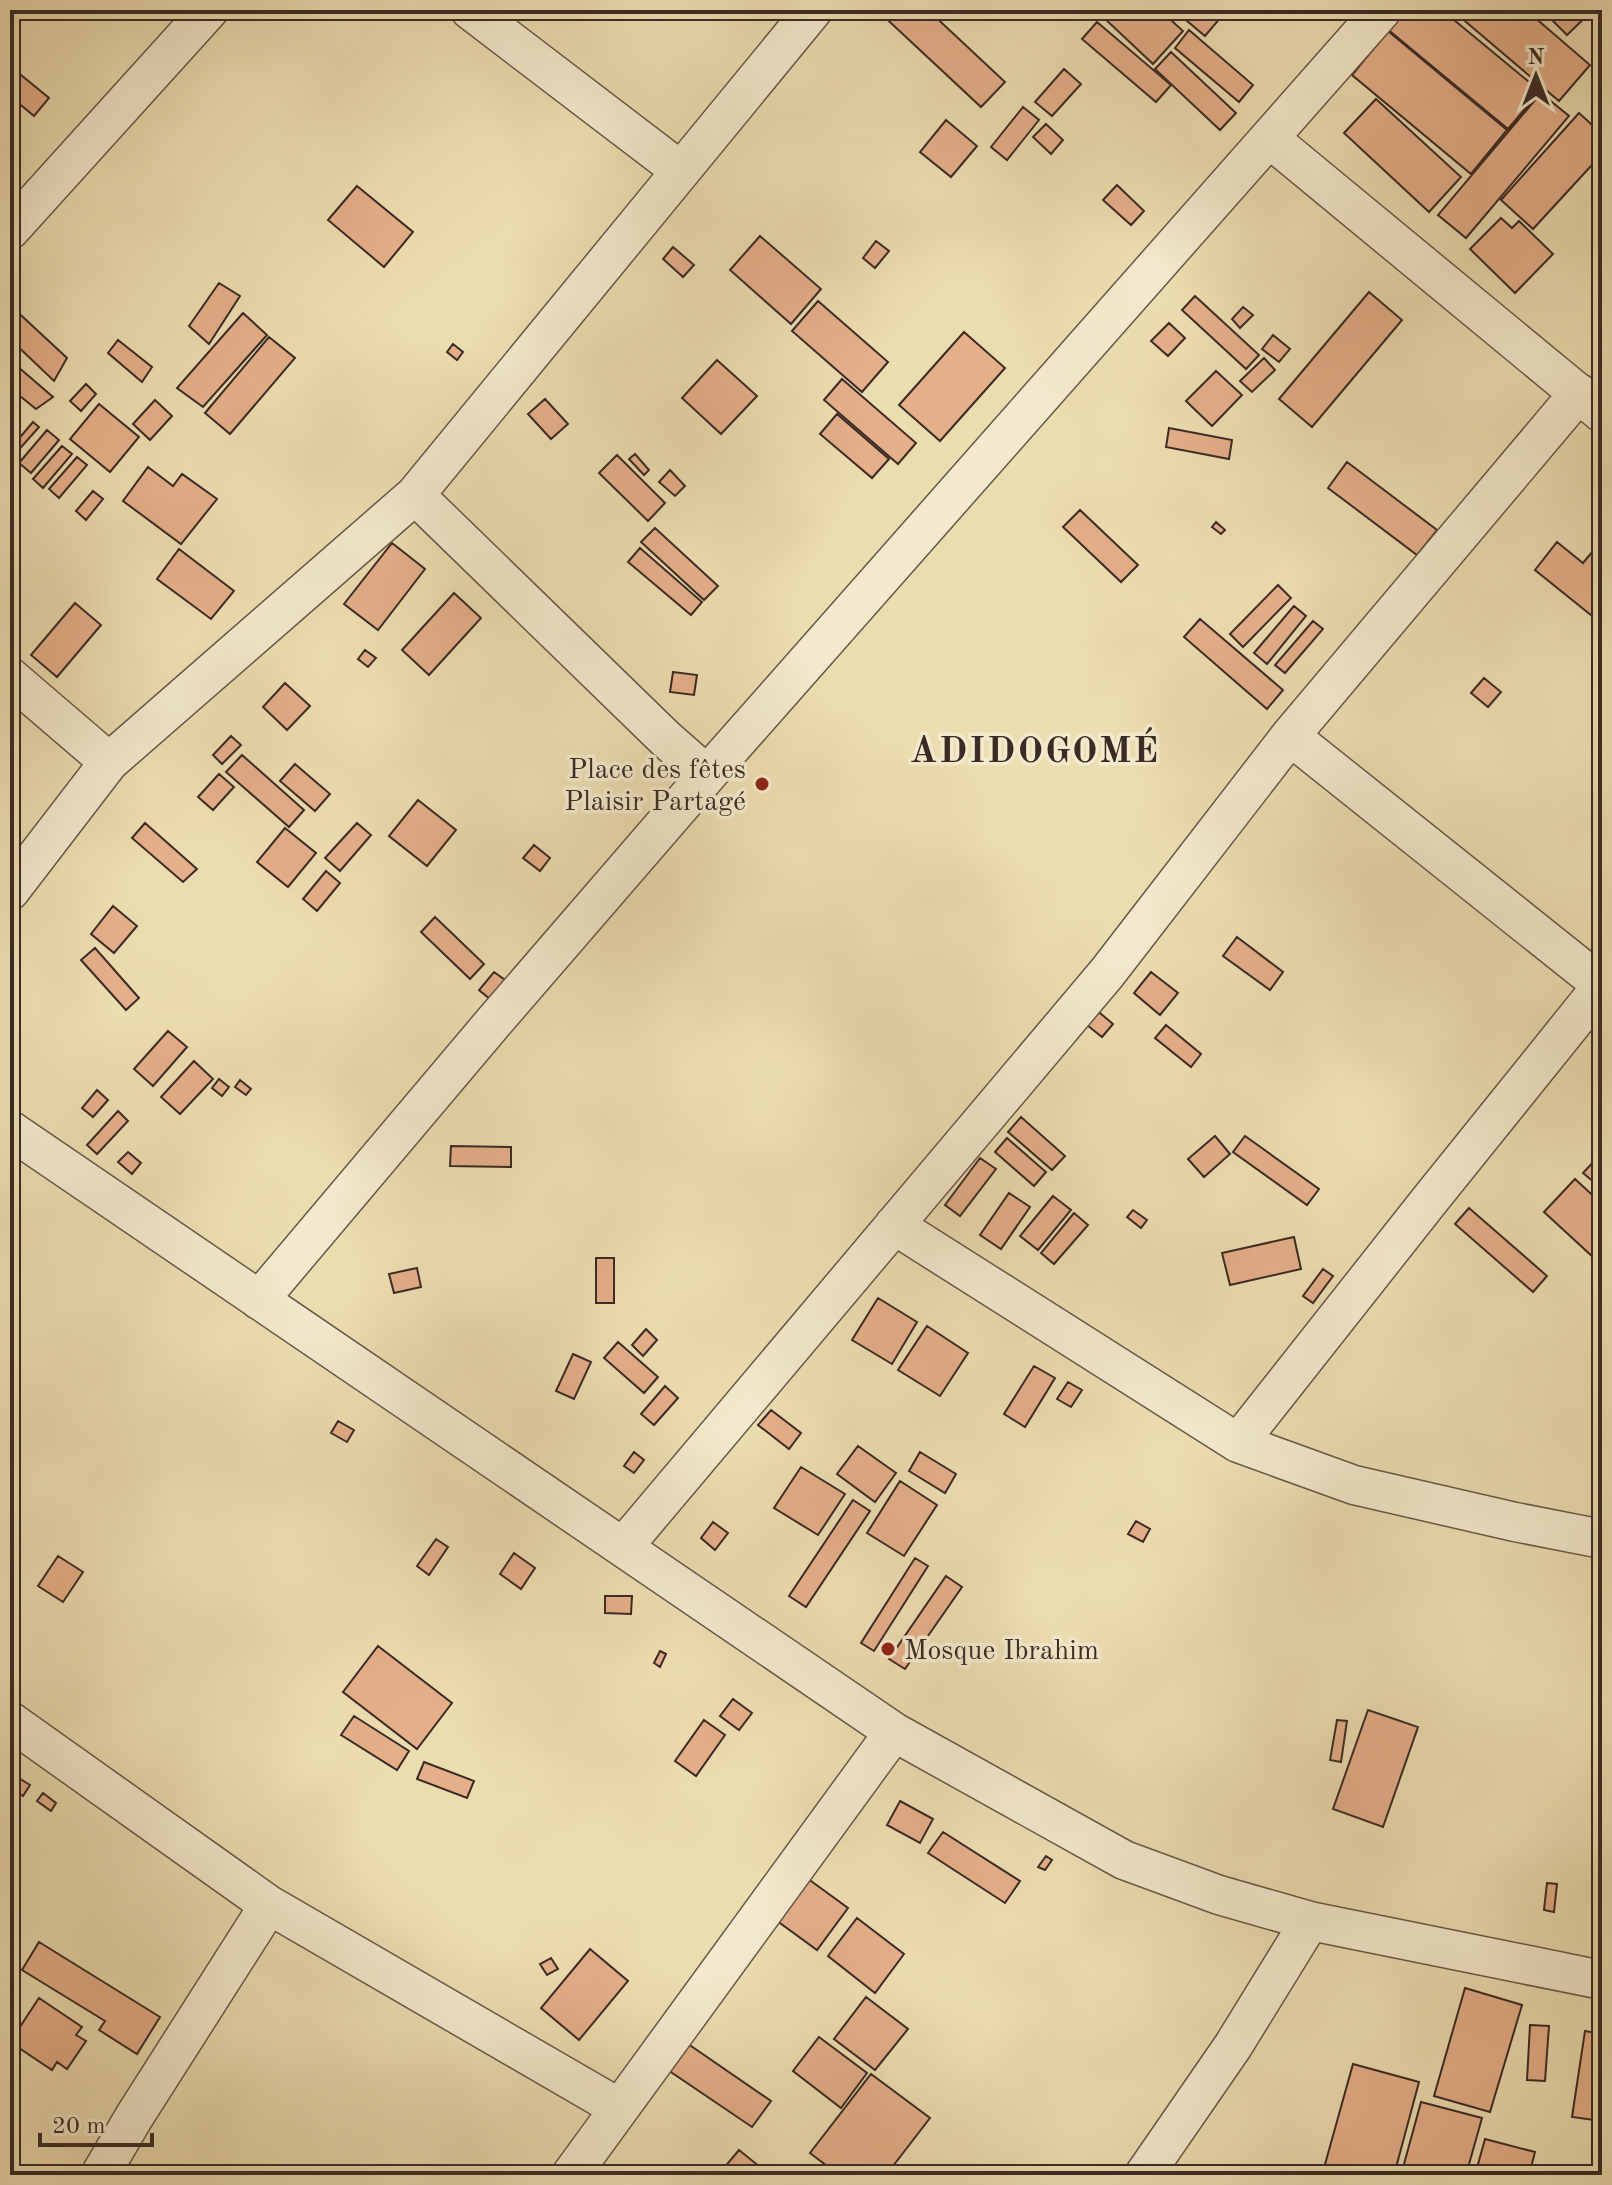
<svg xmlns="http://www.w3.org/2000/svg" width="1612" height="2185" viewBox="0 0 1612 2185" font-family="'Old Standard TT',serif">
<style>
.building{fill:#e5af89;stroke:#3a2b25;stroke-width:2}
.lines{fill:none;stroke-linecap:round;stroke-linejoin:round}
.street-casing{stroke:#665848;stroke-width:41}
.street{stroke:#f3e9cc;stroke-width:38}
.poi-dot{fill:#8f2418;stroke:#f3e9cc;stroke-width:3}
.labels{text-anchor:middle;stroke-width:7;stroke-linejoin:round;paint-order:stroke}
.poi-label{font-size:28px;fill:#3a2b25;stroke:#f3e9cc;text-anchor:end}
.district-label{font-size:36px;font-weight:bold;letter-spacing:2px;fill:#3a2b25;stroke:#f3e9cc}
</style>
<rect width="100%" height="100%" fill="#ecddb1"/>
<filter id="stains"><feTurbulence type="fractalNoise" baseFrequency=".0025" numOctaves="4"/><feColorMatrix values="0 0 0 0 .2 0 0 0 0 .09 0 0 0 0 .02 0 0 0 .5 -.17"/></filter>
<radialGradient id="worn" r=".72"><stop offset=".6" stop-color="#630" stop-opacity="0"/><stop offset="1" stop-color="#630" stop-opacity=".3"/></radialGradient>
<path class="building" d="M877,10H928L1005,82L981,107Z
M1110,10H1160L1183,31L1153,64L1103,17Z
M1174,10H1227L1205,36Z
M1391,10H1442L1540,91L1508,129L1380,23Z
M1452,10H1526L1590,65L1559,101Z
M1542,10H1593L1567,35Z
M1097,22L1171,85L1156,102L1082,39Z
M1189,30L1253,85L1239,102L1175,48Z
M1388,31L1507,130L1471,174L1352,75Z
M1171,52L1236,113L1220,130L1155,69Z
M10,66L49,98L34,116L10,96Z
M1064,69L1081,84L1052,116L1035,102Z
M1541,93L1569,116L1466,238L1438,215Z
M1376,99L1461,177L1429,212L1344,133Z
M1023,107L1039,120L1007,160L991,147Z
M1579,113L1602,134V154L1533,229L1501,200Z
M946,120L977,146L951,177L920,152Z
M1046,124L1063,140L1051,154L1033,137Z
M1117,185L1144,211L1131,225L1103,200Z
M357,186L413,232L384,267L328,220Z
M1501,218L1512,228L1519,221L1553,254L1515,293L1470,249Z
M760,236L821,289L791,324L730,270Z
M876,241L889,251L875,268L863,258Z
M673,247L694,265L683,277L663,259Z
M219,283L240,296L209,344L189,326Z
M1369,292L1402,320L1312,427L1279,399Z
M1195,296L1259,355L1246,369L1182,310Z
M818,301L888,362L862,392L792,331Z
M10,305L67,358L54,381L10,339Z
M1243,307L1253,315L1240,328L1232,319Z
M243,313L267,335L203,407L177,388Z
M1169,323L1185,338L1168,356L1151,341Z
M964,332L1005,368L940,441L899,405Z
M1273,335L1290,349L1279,362L1262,349Z
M269,337L295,358L230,434L205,413Z
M118,340L152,367L142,382L108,353Z
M453,344L463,352L457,360L447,352Z
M1264,358L1275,370L1252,392L1240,381Z
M10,360L53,397L36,409L10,388Z
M717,360L757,396L721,434L682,398Z
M1216,371L1242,395L1212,426L1186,401Z
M842,379L916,443L898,464L824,400Z
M86,384L96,394L81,411L70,401Z
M545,399L568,424L551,439L528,414Z
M155,400L172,416L150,440L133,424Z
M99,404L139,437L110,472L70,439Z
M837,414L889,459L872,478L820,434Z
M33,422L39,427L15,454L10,449Z
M1169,428L1232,440L1229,459L1166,447Z
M47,430L59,440L31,473L19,463Z
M62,446L72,454L43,488L33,479Z
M635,454L649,470L644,475L629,459Z
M617,455L665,503L648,521L599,473Z
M77,457L87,465L59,498L49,489Z
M1347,462L1437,530L1417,555L1328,488Z
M148,467L173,486L182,474L217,499L181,544L123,501Z
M670,470L685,486L675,496L659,482Z
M93,491L103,499L86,520L76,511Z
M1080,510L1138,565L1121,582L1063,527Z
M1216,522L1225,530L1221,534L1212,527Z
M655,528L718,586L704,600L641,542Z
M1557,542L1583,563L1597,546L1602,550V624L1535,570Z
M392,543L425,569L378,630L344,604Z
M640,548L702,602L691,615L628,562Z
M179,549L234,591L211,619L157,579Z
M1278,585L1291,598L1243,647L1230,634Z
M454,593L481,618L429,675L402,650Z
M75,603L101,625L57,677L31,655Z
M1294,606L1306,616L1267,664L1254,653Z
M1200,619L1283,690L1267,709L1184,637Z
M1313,621L1323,629L1285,673L1275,665Z
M365,650L376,658L368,667L358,659Z
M673,672L697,675L694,695L670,692Z
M1484,678L1501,692L1488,707L1471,693Z
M285,683L310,706L287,730L263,707Z
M231,736L241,745L222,764L213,755Z
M242,755L304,810L289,827L226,772Z
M295,764L330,794L315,811L280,781Z
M219,774L234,787L213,810L198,797Z
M418,800L456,830L427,866L389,836Z
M145,823L197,869L183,882L132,838Z
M357,823L371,835L340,871L325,858Z
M285,828L316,853L288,887L257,862Z
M534,845L550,858L540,871L523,858Z
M326,871L340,883L317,911L303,899Z
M113,906L137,926L114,953L91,934Z
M435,917L484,964L470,979L421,932Z
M1237,937L1283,972L1270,990L1223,956Z
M95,948L139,998L126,1010L81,960Z
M494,972L505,980L490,999L479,990Z
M1151,972L1178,993L1160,1015L1134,993Z
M1094,1008L1113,1024L1102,1037L1082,1021Z
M1166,1025L1201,1054L1191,1067L1155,1038Z
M168,1031L187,1047L153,1086L134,1069Z
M194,1061L213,1079L180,1114L161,1097Z
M219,1079L229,1087L222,1096L212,1088Z
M240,1080L251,1089L246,1095L235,1087Z
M97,1090L108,1100L93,1117L82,1108Z
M118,1111L128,1121L97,1154L87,1145Z
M1021,1117L1065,1156L1052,1170L1008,1132Z
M1215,1136L1230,1154L1204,1177L1188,1159Z
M1245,1136L1319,1189L1307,1205L1233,1152Z
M1007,1138L1046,1172L1034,1186L995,1152Z
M451,1146L511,1147V1167L450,1166Z
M128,1152L141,1163L132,1174L118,1162Z
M1598,1157L1602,1161V1189L1583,1173Z
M980,1158L996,1169L960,1216L945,1205Z
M1575,1179L1602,1204V1250L1594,1258L1544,1212Z
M1009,1193L1030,1207L1001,1249L980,1235Z
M1053,1196L1071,1210L1038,1250L1020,1236Z
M1469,1208L1547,1276L1533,1292L1455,1224Z
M1133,1210L1147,1220L1141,1228L1127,1217Z
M1074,1213L1088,1225L1054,1264L1041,1253Z
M1294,1237L1301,1269L1230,1285L1222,1253Z
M596,1258H614V1303H596Z
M417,1268L421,1287L394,1293L389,1274Z
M1323,1269L1333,1276L1313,1303L1303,1296Z
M878,1298L917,1322L892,1364L852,1340Z
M927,1326L968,1353L940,1396L898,1370Z
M646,1329L657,1340L643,1356L632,1345Z
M618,1342L658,1377L644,1393L604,1358Z
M573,1354L591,1362L574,1399L556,1391Z
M1034,1366L1055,1378L1025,1427L1004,1414Z
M1068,1382L1082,1390L1071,1407L1057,1399Z
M665,1386L678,1398L654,1425L641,1414Z
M771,1410L801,1433L789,1449L758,1425Z
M338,1421L354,1430L347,1442L331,1433Z
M858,1446L896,1473L875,1502L837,1474Z
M634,1452L644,1460L634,1473L624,1466Z
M920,1452L956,1474L945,1493L909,1471Z
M801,1467L845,1494L818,1535L774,1508Z
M900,1481L937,1505L904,1556L867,1533Z
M853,1500L870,1511L806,1607L789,1596Z
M1136,1521L1150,1529L1143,1542L1128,1534Z
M713,1522L728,1533L715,1550L701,1538Z
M436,1539L448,1547L429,1575L417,1566Z
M514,1553L535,1568L521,1589L500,1574Z
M58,1556L83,1572L63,1602L38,1586Z
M915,1558L928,1566L874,1651L861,1643Z
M946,1576L962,1587L905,1669L889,1659Z
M605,1596H632L631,1614L605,1613Z
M378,1646L452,1703L417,1749L343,1692Z
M660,1651L666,1654L660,1667L654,1663Z
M733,1699L752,1713L739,1730L720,1716Z
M1368,1710L1418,1727L1383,1827L1333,1809Z
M354,1716L409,1751L397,1770L341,1735Z
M704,1720L725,1735L696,1776L675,1761Z
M1337,1720L1347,1721L1341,1762L1330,1760Z
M424,1762L474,1781L467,1798L417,1779Z
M17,1777L30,1785L23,1796L10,1787Z
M43,1793L56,1803L51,1811L37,1801Z
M900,1801L933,1819L920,1843L887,1825Z
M943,1832L1020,1881L1005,1903L928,1853Z
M1046,1856L1052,1860L1045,1870L1038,1867Z
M800,1873L848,1908L817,1950L769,1915Z
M1547,1883L1557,1884L1554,1912L1544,1910Z
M857,1918L904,1954L875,1993L828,1956Z
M39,1942L160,2017L137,2054L99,2030L105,2021L22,1970Z
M590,1949L628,1981L579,2040L541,2008Z
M551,1958L558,1969L547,1975L540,1964Z
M1465,1988L1522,2005L1490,2112L1434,2096Z
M866,1997L908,2029L875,2070L834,2039Z
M39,1998L82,2027L76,2035L86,2041L67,2069L57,2062L52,2070L10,2042Z
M1530,2025L1549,2026L1545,2081L1527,2080Z
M1585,2031L1602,2034V2121L1572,2117Z
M678,2037L771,2101L752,2127L659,2064Z
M819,2037L867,2073L841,2108L793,2071Z
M1353,2064L1419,2082L1394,2175H1322Z
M871,2074L930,2118L886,2175H839L810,2153Z
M1421,2102L1482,2118L1466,2175H1401Z
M1485,2139L1535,2152L1529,2175H1475Z
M739,2150L770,2175H718Z
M811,2166L822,2175H803Z"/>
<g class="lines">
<g class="street-casing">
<path id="street" d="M470,10L681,171
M1269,138L1602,413
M10,230L209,10
M415,495L666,739L707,775
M10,677L109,762
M1290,736L1602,985
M10,891L109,762L415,495L813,10
M10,1130L894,1732L1124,1860L1219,1895L1310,1921L1602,1980
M894,1225L1238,1443L1354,1485L1515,1522L1602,1539
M259,1300L492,1024L707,775L1382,10
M1238,1443L1429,1201L1602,986
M623,1547L1107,973L1290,736L1579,393
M10,1721L269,1905L619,2108
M100,2175L134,2117L269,1905
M571,2175L894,1732
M1144,2175L1233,2046L1310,1921"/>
</g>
<use href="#street" class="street"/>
</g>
<g class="poi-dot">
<circle cx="762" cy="784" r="8"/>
<circle cx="888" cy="1649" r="8"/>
</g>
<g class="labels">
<g class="poi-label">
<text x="746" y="778">Place des fêtes<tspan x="746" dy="32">Plaisir Partagé</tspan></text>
<text x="904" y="1659" text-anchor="start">Mosque Ibrahim</text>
</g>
<g class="district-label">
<text x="1035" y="762">ADIDOGOMÉ</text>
</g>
</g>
<rect width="1612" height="2185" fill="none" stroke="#ecddb1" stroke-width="40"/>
<rect x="12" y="12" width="1588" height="2161" fill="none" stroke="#3a2b25" stroke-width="4"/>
<rect x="20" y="20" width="1572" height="2145" fill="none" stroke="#3a2b25" stroke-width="2"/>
<g transform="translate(1536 76)" stroke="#f3e9cc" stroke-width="6" paint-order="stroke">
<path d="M0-6L14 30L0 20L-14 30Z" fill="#3a2b25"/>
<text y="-12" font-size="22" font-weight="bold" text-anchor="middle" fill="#3a2b25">N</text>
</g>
<path d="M40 2133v12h112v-12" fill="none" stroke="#3a2b25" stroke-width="4"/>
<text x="52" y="2133" font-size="24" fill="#3a2b25" stroke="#f3e9cc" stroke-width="6" paint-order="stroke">20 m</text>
<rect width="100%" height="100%" filter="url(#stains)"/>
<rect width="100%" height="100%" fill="url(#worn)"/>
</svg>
